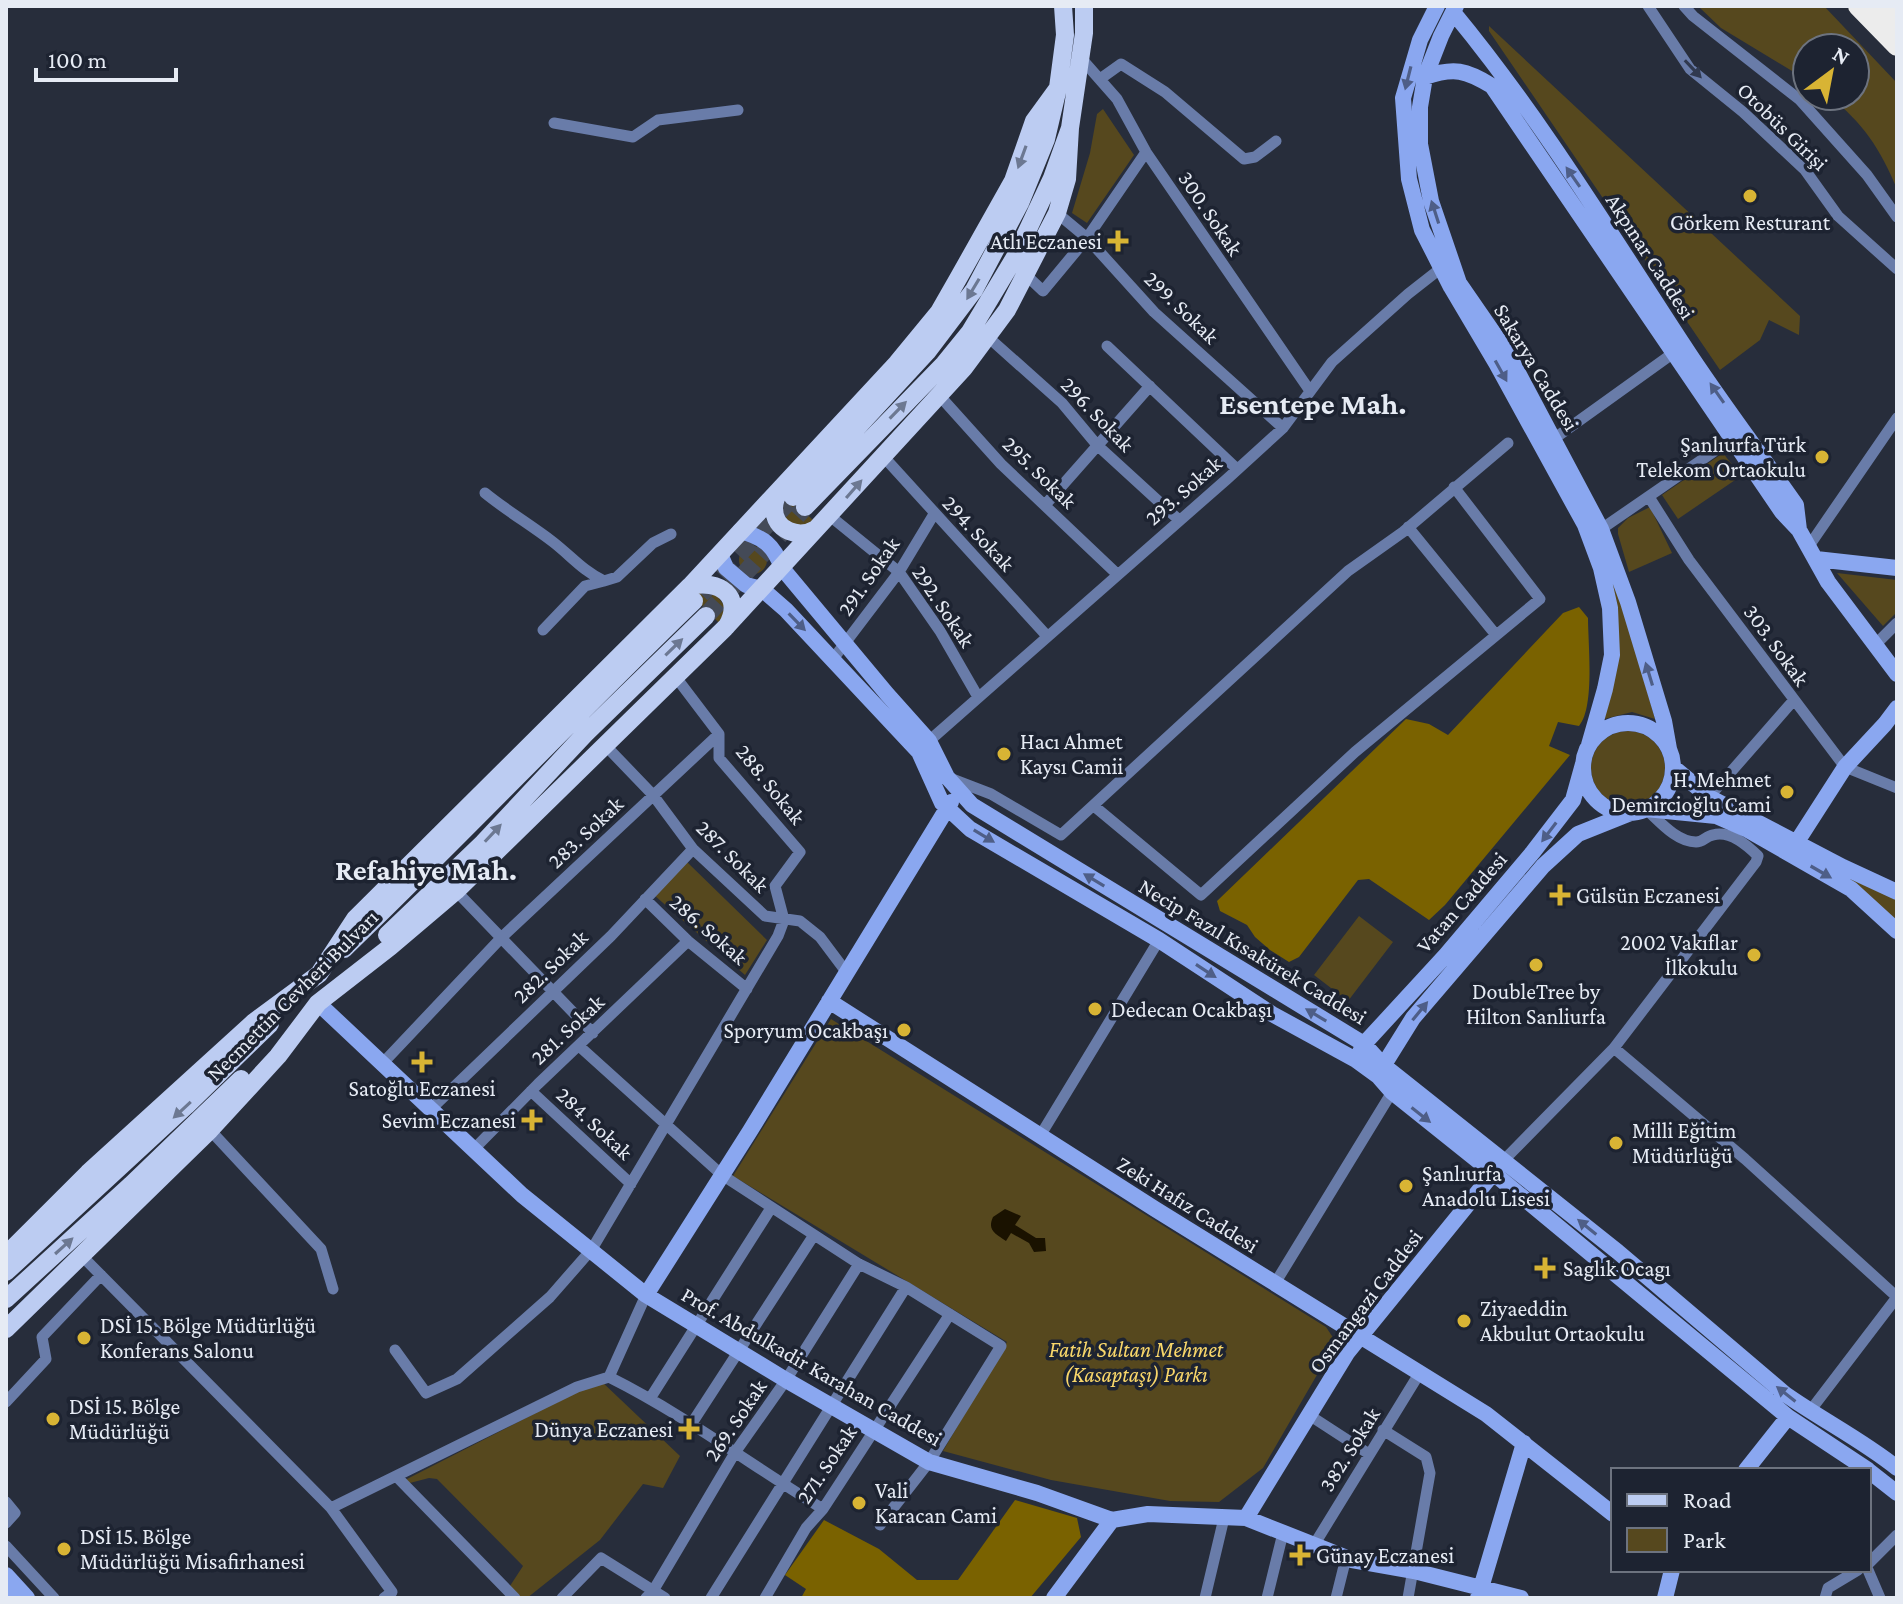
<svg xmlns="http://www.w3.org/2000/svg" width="1903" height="1604" viewBox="0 0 1903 1604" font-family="'Crimson Pro',serif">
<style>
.green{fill:#56481e}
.forest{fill:#7a6200}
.water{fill:#1a1200}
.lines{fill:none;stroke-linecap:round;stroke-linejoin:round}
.primary-tunnel{stroke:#444a57;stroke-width:18;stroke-dasharray:18 9;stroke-linecap:butt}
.street{stroke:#697ca9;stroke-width:11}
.secondary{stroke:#8aa7f0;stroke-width:16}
.primary{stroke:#bcccf2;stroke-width:18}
.highway{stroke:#ececec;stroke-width:20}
.oneway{fill:#30394f}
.oneway2{fill:#4e5e87}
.oneway3{fill:#6c7892}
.poi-dot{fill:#d8b434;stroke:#1d2331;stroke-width:3}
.labels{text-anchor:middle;stroke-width:7;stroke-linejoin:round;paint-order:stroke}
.street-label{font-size:22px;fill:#e6ebf4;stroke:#1d2331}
.poi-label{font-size:22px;fill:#e6ebf4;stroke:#1d2331;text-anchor:start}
.park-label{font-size:22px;font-style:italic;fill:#f9d76a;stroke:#1d2331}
.district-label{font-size:30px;font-weight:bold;fill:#e6ebf4;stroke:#1d2331}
</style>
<rect width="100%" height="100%" fill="#272d3b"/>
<path class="green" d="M1698,6H1824L1897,83V189C1880,148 1863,123 1829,96H1855V48H1807V80L1721,28Z
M1489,26L1800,316L1799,335L1769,320L1760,340L1720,370L1489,31Z
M1103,109L1134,155L1087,223L1072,213L1090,153L1097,114Z
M1723,453L1741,476L1678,519L1662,495Z
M786,494L815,522L806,527L786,524L781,501Z
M1650,507L1672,553L1629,572L1618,534V528L1628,518Z
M739 560a14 14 0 1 1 28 0a14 14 0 1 1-28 0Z
M1612,569L1655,719L1632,712L1604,719Z
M1837,573L1897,580V612L1883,626Z
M713,590L726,608L719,623L691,594Z
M1591 768a37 37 0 1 1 74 0a37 37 0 1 1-74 0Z
M687,862L767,940L745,975L654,895Z
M1846,877L1897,898V923Z
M1359,916L1393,942L1348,1001L1314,975Z
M831,1019L1326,1327L1336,1342L1263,1468L1219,1502L1170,1501L1051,1480L943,1451L1007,1342L733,1176Z
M600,1380L680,1456L663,1488L643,1484L600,1540L527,1598H521L508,1589L523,1566L437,1479L429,1478L406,1484L405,1480Z"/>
<path class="forest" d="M1579,607L1588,618C1588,644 1595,707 1579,726L1558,722L1549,746L1570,755L1445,905L1429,920L1369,879L1358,880L1299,957L1289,962L1270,950L1255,937L1247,925L1220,911L1217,901L1406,719L1429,724L1448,735L1563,613Z
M1015,1500L1077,1518L1081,1537L1030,1598H801L806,1589L785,1575L824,1520L879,1549L917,1580H958Z"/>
<path class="water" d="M1005,1209L1021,1216L1015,1225L1036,1238H1045L1046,1251L1034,1252L1029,1243L1011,1233L1006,1241C995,1234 987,1230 993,1217Z"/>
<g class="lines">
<path class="primary-tunnel" d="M701,594L793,497
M706,616L805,507"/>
<path class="street" d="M1648,6L1690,69L1743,112L1805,170L1838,216L1897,269
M1684,6L1693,16L1800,100L1867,175L1897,217
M1080,57L1117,99L1146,152L1310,391
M1100,79L1121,64L1165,92L1244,159L1255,157L1276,141
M554,123L633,137L658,120L738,110
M1057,213L1087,238L1154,312L1283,428
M1026,275L1043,291L1087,238L1146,152
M988,337L1062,403L1097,445L1179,520
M1107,346L1237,469
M938,394L1001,464L1117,574
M1555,438L1672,354
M883,456L1047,636
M485,493C507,511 531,525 553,542C571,556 583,571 604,581L617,577L653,543L671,534
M1649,497L1689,560L1845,767L1897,788
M1045,505L1150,386
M830,516L899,572L940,631L978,697
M1408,527L1496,635
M1597,532L1732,439
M1809,546L1897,418
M543,630L585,586L604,581
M1876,644L1897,623
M833,659L899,572L934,514
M929,741L1227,479L1283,428L1332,362L1408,294L1445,265
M605,745L653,795L693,849L765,916L800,921L820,937L847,973
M952,779L991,794L1061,835L1348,571L1403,532L1508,443
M1709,797L1793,701
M1094,806L1201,895L1355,752L1540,599L1454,487
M456,891L593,1033
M645,899L688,941L747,989
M579,1046L722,1175L859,1264L906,1287L1001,1346L929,1462L880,1525
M1614,1048L1745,1159L1897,1297
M381,1065L502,937L719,734
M531,1091L631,1184
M431,1109L611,936L693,849
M210,1130L321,1249L333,1289
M1040,1136L1159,940
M475,1148L538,1084L688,941
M1504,1160L1614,1048L1756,862L1758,856C1747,845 1729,830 1713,835C1706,836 1703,842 1696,842C1677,842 1660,822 1648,811
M81,1255L331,1508L392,1592L384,1598
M1274,1285L1392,1092
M395,1350L426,1393L457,1379L550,1297L592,1249L778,936L784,920L775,886L800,852L719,758V734L675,676
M609,1377C685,1415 751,1465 823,1509
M651,1397L771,1208
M6,1402L46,1359L42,1337L101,1275
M1810,1411L1897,1297
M1309,1415L1369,1454
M692,1423L814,1235
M1383,1430L1426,1457L1430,1473L1408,1598
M396,1476L577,1387L609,1377L646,1295
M6,1502L15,1513L6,1523
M331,1508L396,1476L515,1598
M1314,1545L1419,1374
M6,1546L54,1598
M1869,1563L1897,1535
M1868,1570L1880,1598
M562,1598L601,1558L665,1598
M646,1598L653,1591L736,1451L786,1380L859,1264
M711,1598L906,1287
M765,1598L806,1528L823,1509L950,1314
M1205,1598L1224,1518
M1267,1598L1283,1533
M1336,1598L1346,1558
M1825,1598L1828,1588L1858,1570"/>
<path class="secondary" d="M1437,6L1420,40L1403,98L1409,179L1422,230L1451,287L1496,363L1585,525L1601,568L1610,608L1612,655L1605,689L1589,745
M1456,6L1441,36L1425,77L1420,107V144L1431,201L1459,283L1508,354L1601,529L1628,602L1664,721L1669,749
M1453,12C1539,116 1610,233 1684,346C1719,400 1759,452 1796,505L1799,530
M1425,77C1454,67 1466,70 1492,86C1589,228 1685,370 1782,512L1799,530L1828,582L1897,674
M740,531C763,537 774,545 782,568L887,694L929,741L947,777L972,805L1364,1044L1383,1065L1618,1252L1785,1394C1822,1420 1862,1440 1897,1468
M720,554L726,568L746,585L762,589L786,610L919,752L942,803L970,829L1159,940L1272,1014L1356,1060L1378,1076L1392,1092L1492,1172L1788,1417L1868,1470
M1816,559L1897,568
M1583 768a45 45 0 1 1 90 0a45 45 0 1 1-90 0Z
M1673,767L1709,797L1843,867L1897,892
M1646,809L1716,816L1748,830L1851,889L1897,931
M1791,851L1845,767L1885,724L1897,708
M829,1001L1155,1209L1486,1414L1613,1514
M318,1003L522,1195L646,1295L786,1380L929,1462L1037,1493L1112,1520L1148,1514L1246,1518L1352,1560L1414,1571L1521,1598
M1359,1054L1364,1044L1446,955L1533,852L1573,800L1583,764
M1380,1071L1413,1018L1543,866L1578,834L1633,812
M646,1295L750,1131L951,802
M1746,1470L1788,1417
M1869,1471L1897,1493
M1246,1518L1347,1353L1499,1166
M6,1575L27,1598
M6,1596L8,1598
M1054,1598L1112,1520
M1478,1598L1524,1443
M1665,1598L1672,1570"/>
<path class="primary" d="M780,490C777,495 774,502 774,508C774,531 799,539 816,529
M793,497L927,352L974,290L1020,203L1046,139L1058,88L1065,35L1063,6
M805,507L944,364L970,332L1015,257L1052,178L1070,128L1084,33V6
M690,586C719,579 744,596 727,626
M387,935L483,843L585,734L706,616
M344,949C462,835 576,715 694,601
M6,1255L88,1173L254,1022L319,974L355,919L690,586L897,363L939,312L959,277L1013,181L1034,121L1058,88
M6,1272L186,1106L270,1024
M6,1299L131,1185L241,1079
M6,1329L210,1130L278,1056L318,1003L390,947L456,891L725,628L964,368L1007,310L1057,213L1067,179L1070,128"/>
<path class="highway" d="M1858,6L1897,46
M1882,6L1897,21"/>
</g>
<defs><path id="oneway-solid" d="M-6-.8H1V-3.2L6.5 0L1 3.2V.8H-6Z" transform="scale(2)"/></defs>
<use class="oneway" href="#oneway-solid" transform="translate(1693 69) rotate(47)"/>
<g class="oneway2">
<use href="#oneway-solid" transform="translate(1408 78) rotate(104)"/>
<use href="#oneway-solid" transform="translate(1573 177) rotate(-125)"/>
<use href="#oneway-solid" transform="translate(1435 212) rotate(-108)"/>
<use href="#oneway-solid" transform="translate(1501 371) rotate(61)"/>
<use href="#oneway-solid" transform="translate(1717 393) rotate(-125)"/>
<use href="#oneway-solid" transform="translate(797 622) rotate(46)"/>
<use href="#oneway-solid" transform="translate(1649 674) rotate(-107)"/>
<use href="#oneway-solid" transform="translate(1549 832) rotate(127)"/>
<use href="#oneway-solid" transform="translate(984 836) rotate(31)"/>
<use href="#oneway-solid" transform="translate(1821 872) rotate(30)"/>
<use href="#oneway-solid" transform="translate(1094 880) rotate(-149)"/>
<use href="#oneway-solid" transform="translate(1206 971) rotate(33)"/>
<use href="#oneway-solid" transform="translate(1420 1011) rotate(-51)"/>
<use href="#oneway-solid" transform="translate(1316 1015) rotate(-149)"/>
<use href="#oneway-solid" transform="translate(1421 1115) rotate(38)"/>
<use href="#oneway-solid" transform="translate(1587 1227) rotate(-141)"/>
<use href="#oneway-solid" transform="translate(1786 1394) rotate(-142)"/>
</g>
<g class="oneway3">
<use href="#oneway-solid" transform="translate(1022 157) rotate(110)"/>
<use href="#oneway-solid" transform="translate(973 289) rotate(121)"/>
<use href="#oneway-solid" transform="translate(898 410) rotate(-46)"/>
<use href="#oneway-solid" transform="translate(854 489) rotate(-49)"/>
<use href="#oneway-solid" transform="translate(674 647) rotate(-44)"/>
<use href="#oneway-solid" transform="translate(493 833) rotate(-47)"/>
<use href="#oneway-solid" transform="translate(182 1110) rotate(137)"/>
<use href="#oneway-solid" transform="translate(64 1246) rotate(-42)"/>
</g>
<g class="poi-dot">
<circle cx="1750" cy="196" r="8"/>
<path d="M1114 229h8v8h8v8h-8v8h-8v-8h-8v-8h8z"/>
<circle cx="1822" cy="457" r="8"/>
<circle cx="1004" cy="754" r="8"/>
<circle cx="1787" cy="792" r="8"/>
<path d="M1556 883h8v8h8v8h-8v8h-8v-8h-8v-8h8z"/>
<circle cx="1754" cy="955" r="8"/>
<circle cx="1536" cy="965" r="8"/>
<circle cx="1095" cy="1009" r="8"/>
<circle cx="904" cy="1030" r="8"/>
<path d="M418 1050h8v8h8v8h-8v8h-8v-8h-8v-8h8z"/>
<path d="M528 1108h8v8h8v8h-8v8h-8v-8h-8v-8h8z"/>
<circle cx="1616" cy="1143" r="8"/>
<circle cx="1406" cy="1186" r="8"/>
<path d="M1541 1256h8v8h8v8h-8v8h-8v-8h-8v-8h8z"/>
<circle cx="1464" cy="1321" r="8"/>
<circle cx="84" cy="1338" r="8"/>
<circle cx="53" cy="1419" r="8"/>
<path d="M685 1417h8v8h8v8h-8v8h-8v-8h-8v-8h8z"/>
<circle cx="859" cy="1503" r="8"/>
<circle cx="64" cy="1549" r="8"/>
<path d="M1296 1543h8v8h8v8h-8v8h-8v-8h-8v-8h8z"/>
</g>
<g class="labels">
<g class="street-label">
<text transform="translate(1783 126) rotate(44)" y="8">Otobüs Girişi</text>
<text transform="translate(1211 213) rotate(56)" y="8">300. Sokak</text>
<text transform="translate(1651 256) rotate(57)" y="8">Akpınar Caddesi</text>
<text transform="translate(1182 307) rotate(44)" y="8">299. Sokak</text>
<text transform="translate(1537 367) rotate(59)" y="8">Sakarya Caddesi</text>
<text transform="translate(1098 414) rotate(46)" y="8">296. Sokak</text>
<text transform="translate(1040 472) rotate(44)" y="8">295. Sokak</text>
<text transform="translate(1183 490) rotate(-41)" y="8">293. Sokak</text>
<text transform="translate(979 533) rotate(47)" y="8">294. Sokak</text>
<text transform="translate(868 576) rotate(-55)" y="8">291. Sokak</text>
<text transform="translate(944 606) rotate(56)" y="8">292. Sokak</text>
<text transform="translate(1777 645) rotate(54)" y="8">303. Sokak</text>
<text transform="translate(771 784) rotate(51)" y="8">288. Sokak</text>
<text transform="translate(585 832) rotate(-43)" y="8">283. Sokak</text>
<text transform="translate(733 856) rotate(45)" y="8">287. Sokak</text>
<text transform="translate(1461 902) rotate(-49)" y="8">Vatan Caddesi</text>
<text transform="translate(709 929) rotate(41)" y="8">286. Sokak</text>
<text transform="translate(1253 951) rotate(31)" y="8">Necip Fazıl Kısakürek Caddesi</text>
<text transform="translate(550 966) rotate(-44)" y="8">282. Sokak</text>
<text transform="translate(292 995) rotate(-45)" y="8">Necmettin Cevheri Bulvarı</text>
<text transform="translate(567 1029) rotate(-43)" y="8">281. Sokak</text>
<text transform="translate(595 1123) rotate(43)" y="8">284. Sokak</text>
<text transform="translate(1188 1204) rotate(32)" y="8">Zeki Hafız Caddesi</text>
<text transform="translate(1365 1301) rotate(-53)" y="8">Osmangazi Caddesi</text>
<text transform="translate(812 1366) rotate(30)" y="8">Prof. Abdulkadir Karahan Caddesi</text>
<text transform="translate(735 1420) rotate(-56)" y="8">269. Sokak</text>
<text transform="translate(1349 1449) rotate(-58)" y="8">382. Sokak</text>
<text transform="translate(826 1464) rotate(-56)" y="8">271. Sokak</text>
</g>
<g class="poi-label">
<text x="1750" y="230" text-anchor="middle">Görkem Resturant</text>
<text x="1102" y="249" text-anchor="end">Atlı Eczanesi</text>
<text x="1806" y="452" text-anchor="end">Şanlıurfa Türk<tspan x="1806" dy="25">Telekom Ortaokulu</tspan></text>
<text x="1020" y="749">Hacı Ahmet<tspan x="1020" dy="25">Kaysı Camii</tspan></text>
<text x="1771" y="787" text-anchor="end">H. Mehmet<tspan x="1771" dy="25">Demircioğlu Cami</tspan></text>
<text x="1576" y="903">Gülsün Eczanesi</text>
<text x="1738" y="950" text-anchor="end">2002 Vakıflar<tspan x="1738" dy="25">İlkokulu</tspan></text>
<text x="1536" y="999" text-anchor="middle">DoubleTree by<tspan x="1536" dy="25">Hilton Sanliurfa</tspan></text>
<text x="1111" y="1017">Dedecan Ocakbaşı</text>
<text x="888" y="1038" text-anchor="end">Sporyum Ocakbaşı</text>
<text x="422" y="1096" text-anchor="middle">Satoğlu Eczanesi</text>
<text x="516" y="1128" text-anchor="end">Sevim Eczanesi</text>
<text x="1632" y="1138">Milli Eğitim<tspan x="1632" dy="25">Müdürlüğü</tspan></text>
<text x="1422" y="1181">Şanlıurfa<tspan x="1422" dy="25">Anadolu Lisesi</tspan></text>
<text x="1563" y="1276">Saglık Ocagı</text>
<text x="1480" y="1316">Ziyaeddin<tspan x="1480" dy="25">Akbulut Ortaokulu</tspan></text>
<text x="100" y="1333">DSİ 15. Bölge Müdürlüğü<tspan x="100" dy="25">Konferans Salonu</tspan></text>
<text x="69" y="1414">DSİ 15. Bölge<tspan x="69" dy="25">Müdürlüğü</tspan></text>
<text x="673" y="1437" text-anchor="end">Dünya Eczanesi</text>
<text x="875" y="1498">Vali<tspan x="875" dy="25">Karacan Cami</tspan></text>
<text x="80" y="1544">DSİ 15. Bölge<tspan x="80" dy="25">Müdürlüğü Misafirhanesi</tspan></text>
<text x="1316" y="1563">Günay Eczanesi</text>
</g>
<g class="park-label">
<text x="1136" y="1357">Fatih Sultan Mehmet<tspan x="1136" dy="25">(Kasaptaşı) Parkı</tspan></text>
</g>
<g class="district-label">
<text x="1313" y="414">Esentepe Mah.</text>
<text x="426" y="880">Refahiye Mah.</text>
</g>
</g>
<rect width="1903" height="1604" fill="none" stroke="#e6ebf4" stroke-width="16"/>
<rect x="1611" y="1468" width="260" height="104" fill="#1d2331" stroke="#6d737f" stroke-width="2"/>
<rect x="1627" y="1494" width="40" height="12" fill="#bcccf2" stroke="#6d737f" stroke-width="2"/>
<text x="1683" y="1508" font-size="24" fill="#e6ebf4">Road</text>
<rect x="1627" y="1528" width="40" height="24" fill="#56481e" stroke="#6d737f" stroke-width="2"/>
<text x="1683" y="1548" font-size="24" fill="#e6ebf4">Park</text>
<g transform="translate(1831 72) rotate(32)"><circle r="38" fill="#1d2331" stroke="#6d737f" stroke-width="2"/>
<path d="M0-6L14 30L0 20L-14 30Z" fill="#d8b434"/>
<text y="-12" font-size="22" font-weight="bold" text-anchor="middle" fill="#e6ebf4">N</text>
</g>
<path d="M36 68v12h140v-12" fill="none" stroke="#e6ebf4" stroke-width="4"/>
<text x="48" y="68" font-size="24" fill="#e6ebf4" stroke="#1d2331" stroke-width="6" paint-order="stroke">100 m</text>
</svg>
